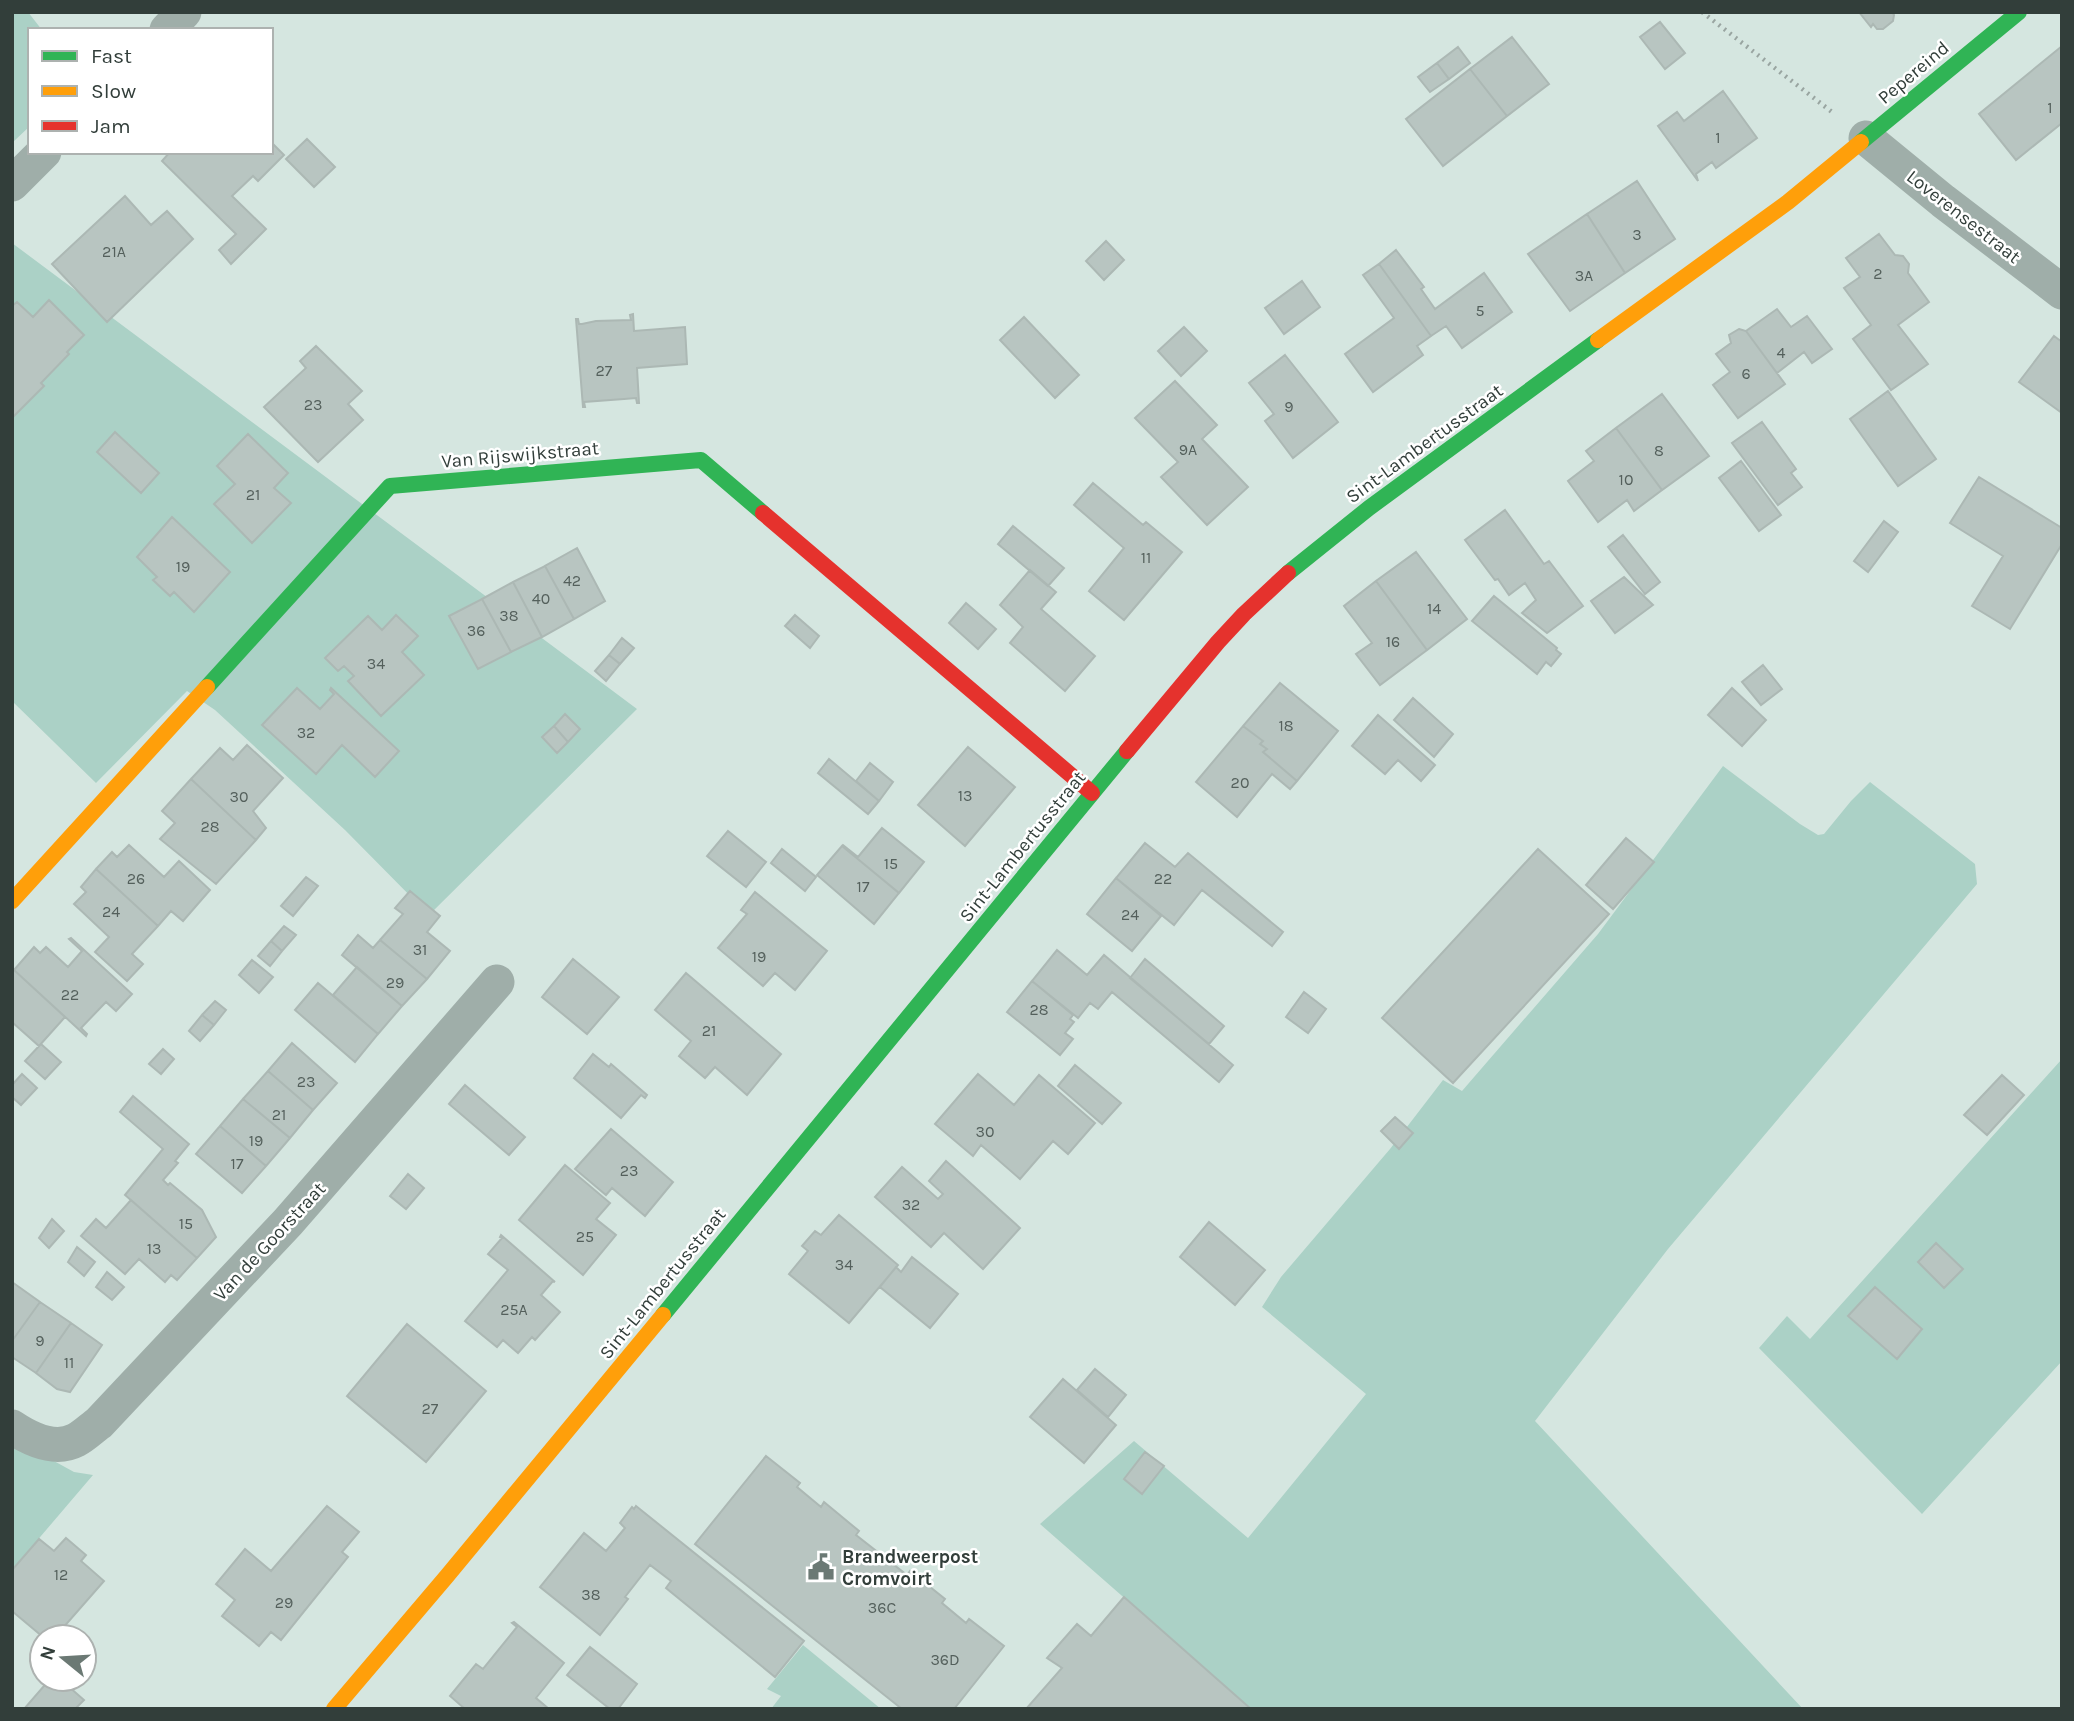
<svg xmlns="http://www.w3.org/2000/svg" width="2074" height="1721" viewBox="0 0 2074 1721" font-family="Karla,sans-serif">
<style>
.green{fill:#abd1c6}
.building{fill:#b8c5c1;stroke:#acb8b4;stroke-width:2}
.lines{fill:none;stroke-linecap:round;stroke-linejoin:round}
.path{stroke:#99a5a1;stroke-width:4.5;stroke-dasharray:2 5;stroke-linecap:butt}
.street{stroke:#9faea9;stroke-width:35}
.fast{stroke:#30b455;stroke-width:16}
.slow{stroke:#ff9f0a;stroke-width:16}
.jam{stroke:#e5322d;stroke-width:16}
.labels{text-anchor:middle;stroke-width:5;stroke-linejoin:round;paint-order:stroke}
.number-label{font-size:16px;fill:#54605c}
.street-label{font-size:19px;fill:#323e3a;stroke:#fff}
.poi-label{font-size:19px;font-weight:bold;fill:#323e3a;stroke:#fff;text-anchor:start}
</style>
<rect width="100%" height="100%" fill="#d5e6e0"/>
<path class="green" d="M12,12H28L42,30H30V126L12,143Z
M12,243L637,709L429,915L345,830L215,710L187,691L96,783L12,701Z
M1723,766L1800,824L1818,835L1824,834L1851,801L1870,782L1975,864L1977,884L1668,1249L1535,1421L1803,1709H1251L1040,1524L1134,1441L1248,1538L1366,1394L1262,1307L1281,1277L1390,1149L1443,1080L1462,1091L1598,934Z
M2062,1059V1361L1922,1514L1759,1348L1787,1316L1810,1339Z
M12,1438L74,1472L93,1475L12,1570Z
M803,1645L881,1709H771L781,1696L767,1689Z"/>
<path class="building" d="M1859,12H1892L1894,15L1893,21L1883,29H1877L1873,24L1871,27Z
M1660,22L1685,53L1665,69L1640,37Z
M1512,37L1549,84L1507,116L1470,69Z
M2062,46V123L2016,160L1979,114Z
M1458,47L1470,63L1449,79L1437,63Z
M1437,63L1449,79L1430,92L1418,77Z
M1470,69L1507,116L1443,166L1406,119Z
M1723,91L1757,138L1716,168L1712,162L1696,174L1698,181L1658,126L1677,112L1684,121Z
M307,139L335,167L314,187L286,159Z
M271,142L284,155L258,181L253,176L232,196L266,229L231,264L219,250L236,234L162,161L170,152H271Z
M1637,181L1675,239L1625,273L1587,214Z
M125,196L151,225L167,211L193,239L107,322L52,264Z
M1587,214L1625,273L1570,311L1528,254Z
M1879,234L1895,255L1903,256L1909,264L1908,273L1929,302L1898,325L1928,364L1891,390L1853,339L1871,325L1844,288L1860,277L1846,258Z
M1106,241L1124,260L1104,280L1086,261Z
M1396,250L1424,287L1421,289L1435,309L1484,273L1512,312L1462,348L1446,326L1431,336L1379,264Z
M1379,264L1431,336L1417,346L1423,355L1373,392L1345,354L1394,318L1363,275Z
M1302,281L1320,307L1284,334L1265,308Z
M49,300L84,335L67,352L69,354L41,383L44,386L12,418V306L17,302L33,317Z
M1777,309L1791,327L1807,316L1832,349L1812,363L1804,352L1777,373L1746,331Z
M633,314L634,331L685,327L687,364L637,368L639,403H637L636,398L624,399L584,402L585,407H583L576,319H578L579,324H582L596,321L631,320L630,315Z
M1024,317L1079,375L1055,398L1000,340Z
M1184,327L1207,351L1181,376L1158,351Z
M1739,329L1746,331L1785,384L1738,418L1713,385L1730,372L1716,354L1731,343L1729,335Z
M2054,336L2062,342V413L2019,382Z
M316,346L362,391L348,404L363,420L318,462L264,407L306,368L300,361Z
M1285,355L1338,422L1293,458L1265,421L1274,414L1249,383Z
M1175,381L1217,425L1202,439L1248,487L1207,525L1161,477L1178,462L1135,418Z
M1888,391L1936,459L1898,486L1850,419Z
M1662,394L1709,456L1662,490L1616,428Z
M1762,422L1796,469L1791,473L1802,487L1778,505L1732,443Z
M1616,428L1662,490L1634,511L1627,500L1598,522L1568,481L1594,461L1586,451Z
M115,432L159,473L141,493L97,452Z
M248,434L288,473L274,488L291,503L252,543L214,504L235,484L217,466Z
M1741,461L1781,515L1759,531L1719,478Z
M1979,477L2062,528V544L2010,629L1972,606L2003,556L1950,523Z
M1093,483L1143,525L1146,522L1182,552L1124,620L1089,591L1124,548L1074,505Z
M1505,510L1544,564L1549,561L1583,606L1547,633L1522,613L1536,600L1525,583L1509,595L1498,579L1495,580L1465,540Z
M172,517L230,572L194,612L174,592L170,596L153,580L157,577L137,557Z
M1884,521L1898,532L1868,572L1854,561Z
M1013,526L1064,568L1048,586L998,544Z
M1623,535L1660,582L1645,594L1608,547Z
M577,548L605,601L574,619L545,566Z
M1416,552L1467,619L1427,650L1376,581Z
M545,566L574,619L542,637L513,582Z
M1030,570L1056,592L1041,609L1095,656L1065,691L1010,643L1023,627L1000,605Z
M1624,577L1653,605L1615,633L1591,601Z
M1376,581L1427,650L1380,685L1356,654L1372,643L1344,606Z
M513,582L542,637L511,652L482,599Z
M1494,596L1557,648L1556,650L1561,654L1551,666L1546,662L1537,674L1472,621Z
M482,599L511,652L478,669L449,616Z
M966,603L996,629L978,649L949,623Z
M396,615L418,636L402,652L424,675L381,716L348,681L354,676L344,666L338,671L325,658L368,616L382,630Z
M795,615L819,636L810,648L785,626Z
M622,638L634,648L620,664L609,655Z
M609,655L620,664L606,681L595,671Z
M1763,665L1782,689L1761,705L1742,682Z
M1280,683L1338,731L1297,781L1263,752L1267,749L1260,744L1263,741L1243,726Z
M297,688L320,709L334,694L330,690L331,688L399,751L375,777L342,745L316,774L262,725Z
M1732,688L1766,720L1742,746L1708,715Z
M1413,698L1453,734L1434,757L1394,720Z
M565,714L580,729L568,742L554,726Z
M1378,715L1435,765L1421,781L1398,760L1385,774L1352,746Z
M554,726L568,742L557,753L542,737Z
M1243,726L1263,741L1260,744L1267,749L1263,752L1297,781L1290,789L1272,774L1237,817L1196,782Z
M247,745L283,778L253,811L266,828L256,840L191,779L220,748L233,760Z
M968,747L1015,787L965,846L918,805Z
M829,759L879,801L868,814L818,773Z
M870,763L893,782L879,801L856,781Z
M191,779L256,840L216,884L160,839L175,823L162,811Z
M882,828L924,862L899,893L842,846L843,845L858,857Z
M728,831L766,862L746,887L707,856Z
M1626,838L1654,862L1613,909L1586,885Z
M1145,843L1175,867L1188,853L1283,932L1272,946L1202,890L1174,925L1116,878Z
M129,845L164,877L179,861L210,890L183,921L171,911L158,926L96,869L112,852L117,857Z
M842,846L899,893L874,924L817,875Z
M782,849L816,877L805,891L771,863Z
M1538,849L1609,914L1453,1083L1382,1018Z
M96,869L158,926L132,954L143,964L127,981L95,952L109,937L74,904L86,892L81,887Z
M306,877L318,886L293,916L281,906Z
M1116,878L1161,916L1132,951L1087,914Z
M410,891L440,916L427,932L450,951L427,979L380,940L403,914L395,908Z
M755,892L827,951L795,990L775,973L763,986L718,948L747,914L741,910Z
M284,926L296,935L282,951L271,941Z
M358,935L373,948L380,940L427,979L402,1006L342,955Z
M71,938L132,994L116,1011L106,1002L81,1028L87,1034L86,1036L14,970L34,947L40,953L46,947L68,967L82,951L69,939Z
M271,941L282,951L270,966L258,956Z
M1057,950L1087,975L1104,955L1233,1065L1219,1082L1112,992L1098,1009L1090,1003L1078,1018L1032,981Z
M573,959L619,997L587,1034L542,997Z
M1145,959L1224,1026L1209,1044L1130,978Z
M252,960L273,977L259,993L239,975Z
M357,967L402,1006L378,1034L333,995Z
M14,970L65,1017L39,1046L12,1022V972Z
M686,973L781,1054L747,1095L715,1067L705,1078L679,1056L691,1041L655,1010Z
M1032,981L1073,1015L1070,1019L1074,1022L1065,1033L1073,1039L1060,1055L1007,1012Z
M318,983L378,1034L355,1062L295,1010Z
M1304,992L1326,1009L1308,1033L1286,1017Z
M215,1001L226,1010L214,1025L202,1015Z
M202,1015L214,1025L200,1041L189,1031Z
M292,1043L337,1083L313,1110L268,1071Z
M41,1044L61,1062L45,1079L25,1061Z
M163,1049L174,1059L161,1074L149,1064Z
M593,1054L609,1067L611,1064L647,1095L645,1098L641,1095L621,1118L574,1078Z
M1075,1065L1121,1103L1102,1124L1058,1086Z
M268,1071L313,1110L290,1138L243,1099Z
M22,1074L37,1088L21,1105L12,1097V1085Z
M978,1074L1014,1105L1039,1075L1095,1123L1068,1154L1053,1141L1020,1179L981,1145L973,1156L935,1124Z
M2002,1075L2024,1095L1987,1135L1964,1115Z
M465,1085L525,1137L509,1155L449,1104Z
M133,1096L189,1144L175,1161L178,1163L163,1180L168,1185L170,1183L202,1210L216,1237L197,1258L125,1195L163,1149L120,1112Z
M243,1099L290,1138L266,1166L220,1126Z
M1395,1117L1413,1133L1399,1149L1381,1131Z
M220,1126L266,1166L242,1193L196,1154Z
M611,1129L673,1182L645,1216L612,1188L606,1195L575,1169Z
M946,1161L1020,1228L983,1269L944,1233L931,1247L875,1197L902,1167L938,1199L943,1194L929,1181Z
M565,1165L610,1203L596,1219L616,1235L583,1275L519,1220Z
M408,1174L424,1188L406,1209L390,1196Z
M131,1200L197,1258L177,1280L171,1275L165,1282L139,1259L125,1274L81,1236L96,1219L106,1228Z
M839,1215L898,1265L849,1323L789,1274L808,1251L802,1246L815,1231L821,1235Z
M52,1219L64,1231L49,1248L39,1238Z
M1209,1222L1265,1270L1235,1305L1180,1257Z
M501,1235L555,1282L553,1281L541,1295L560,1312L535,1340L532,1337L518,1353L503,1340L497,1347L465,1321L508,1270L488,1254L502,1238L500,1237Z
M1936,1243L1963,1269L1944,1288L1918,1262Z
M77,1247L95,1262L84,1276L68,1262Z
M912,1257L958,1294L930,1328L880,1287L896,1267L901,1272Z
M107,1272L124,1287L112,1300L96,1287Z
M12,1282L40,1302L12,1341Z
M1875,1287L1922,1329L1897,1359L1848,1316Z
M40,1302L71,1323L36,1373L12,1357V1341Z
M71,1323L102,1345L70,1392L57,1389L36,1373Z
M407,1324L486,1391L426,1462L347,1396Z
M1095,1369L1126,1395L1108,1417L1077,1390Z
M1063,1379L1116,1425L1084,1463L1030,1417Z
M1145,1452L1164,1466L1142,1494L1124,1479Z
M766,1456L800,1483L797,1487L821,1507L824,1502L859,1531L856,1535L907,1575L910,1571L945,1599L942,1603L966,1623L969,1619L1004,1646L954,1709H902L695,1544Z
M327,1506L359,1532L342,1552L348,1557L281,1640L271,1632L259,1646L222,1616L235,1600L216,1584L245,1549L271,1571Z
M636,1506L804,1641L775,1677L666,1588L671,1581L650,1565L625,1597L628,1599L600,1635L540,1587L584,1533L606,1551L625,1528L620,1523L632,1507L634,1509Z
M66,1538L86,1555L81,1561L104,1581L55,1637H43L12,1611V1570L39,1539L54,1551Z
M1124,1597L1251,1709H1026L1062,1668L1047,1658L1077,1624L1091,1636Z
M514,1622L564,1663L536,1698L549,1709H465L450,1696L476,1664L483,1669L517,1627L512,1623Z
M590,1647L637,1684L618,1709H610L567,1675Z
M50,1679H60L84,1700L75,1709H24Z"/>
<g class="lines">
<path class="path" d="M1702,12L1832,112"/>
<path class="street" d="M167,30L184,12
M1866,138L1943,201L2062,292
M12,184L44,152
M12,1427C30,1439 55,1451 76,1440C84,1436 92,1428 99,1423L288,1222L497,982"/>
<path class="fast" d="M1861,142L2019,12
M1288,573L1369,508L1598,340
M207,687L390,486L701,460L763,513
M663,1315L1127,751"/>
<path class="slow" d="M1598,340L1788,202L1861,142
M12,901L207,687
M334,1709L447,1576L663,1315"/>
<path class="jam" d="M763,513L1092,793
M1127,751L1218,642L1244,614L1288,573"/>
</g>
<defs>
<g id="civic-bare" transform="scale(2.1)"><path d="M-.6-6.5H3V-4.5H.6V-3L4-1V1h2V6H-6V1h2V-1L-.6-3ZM-1.2 2.5V6h2.4V2.5Z" fill="#6b7974" stroke="#fff" stroke-width="2.5" paint-order="stroke"/></g>
</defs>
<g fill-rule="evenodd">
<use href="#civic-bare" x="821" y="1567"/>
</g>
<g class="labels">
<g class="number-label">
<text x="2050" y="113">1</text>
<text x="1718" y="143">1</text>
<text x="1637" y="240">3</text>
<text x="114" y="257">21A</text>
<text x="1878" y="279">2</text>
<text x="1584" y="281">3A</text>
<text x="1480" y="316">5</text>
<text x="1781" y="358">4</text>
<text x="604" y="376">27</text>
<text x="1746" y="379">6</text>
<text x="313" y="410">23</text>
<text x="1289" y="412">9</text>
<text x="1188" y="455">9A</text>
<text x="1659" y="456">8</text>
<text x="1626" y="485">10</text>
<text x="253" y="500">21</text>
<text x="1146" y="563">11</text>
<text x="183" y="572">19</text>
<text x="572" y="586">42</text>
<text x="541" y="604">40</text>
<text x="1434" y="614">14</text>
<text x="509" y="621">38</text>
<text x="476" y="636">36</text>
<text x="1393" y="647">16</text>
<text x="376" y="669">34</text>
<text x="1286" y="731">18</text>
<text x="306" y="738">32</text>
<text x="1240" y="788">20</text>
<text x="965" y="801">13</text>
<text x="239" y="802">30</text>
<text x="210" y="832">28</text>
<text x="891" y="869">15</text>
<text x="136" y="884">26</text>
<text x="1163" y="884">22</text>
<text x="863" y="892">17</text>
<text x="111" y="917">24</text>
<text x="1130" y="920">24</text>
<text x="420" y="955">31</text>
<text x="759" y="962">19</text>
<text x="395" y="988">29</text>
<text x="70" y="1000">22</text>
<text x="1039" y="1015">28</text>
<text x="709" y="1036">21</text>
<text x="306" y="1087">23</text>
<text x="279" y="1120">21</text>
<text x="985" y="1137">30</text>
<text x="256" y="1146">19</text>
<text x="237" y="1169">17</text>
<text x="629" y="1176">23</text>
<text x="911" y="1210">32</text>
<text x="186" y="1229">15</text>
<text x="585" y="1242">25</text>
<text x="154" y="1254">13</text>
<text x="844" y="1270">34</text>
<text x="514" y="1315">25A</text>
<text x="40" y="1346">9</text>
<text x="69" y="1368">11</text>
<text x="430" y="1414">27</text>
<text x="61" y="1580">12</text>
<text x="591" y="1600">38</text>
<text x="284" y="1608">29</text>
<text x="882" y="1613">36C</text>
<text x="945" y="1665">36D</text>
</g>
<g class="street-label">
<text transform="translate(1913 72) rotate(-40)" y="7">Pepereind</text>
<text transform="translate(1964 216) rotate(38)" y="7">Loverensestraat</text>
<text transform="translate(1424 443) rotate(-36)" y="7">Sint-Lambertusstraat</text>
<text transform="translate(520 454) rotate(-5)" y="7">Van Rijswijkstraat</text>
<text transform="translate(1022 846) rotate(-51)" y="7">Sint-Lambertusstraat</text>
<text transform="translate(269 1241) rotate(-47)" y="7">Van de Goorstraat</text>
<text transform="translate(662 1283) rotate(-51)" y="7">Sint-Lambertusstraat</text>
</g>
<g class="poi-label">
<text x="842" y="1563">Brandweerpost<tspan x="842" dy="22">Cromvoirt</tspan></text>
</g>
</g>
<rect width="2074" height="1721" fill="none" stroke="#323e3a" stroke-width="28"/>
<rect x="28" y="28" width="245" height="126" fill="#ffffff" stroke="#adb2b0" stroke-width="2"/>
<rect x="42" y="51" width="35" height="10" fill="#30b455" stroke="#adb2b0" stroke-width="2"/>
<text x="91" y="63" font-size="21" fill="#323e3a">Fast</text>
<rect x="42" y="86" width="35" height="10" fill="#ff9f0a" stroke="#adb2b0" stroke-width="2"/>
<text x="91" y="98" font-size="21" fill="#323e3a">Slow</text>
<rect x="42" y="121" width="35" height="10" fill="#e5322d" stroke="#adb2b0" stroke-width="2"/>
<text x="91" y="133" font-size="21" fill="#323e3a">Jam</text>
<g transform="translate(63 1658) rotate(288)"><circle r="33" fill="#ffffff" stroke="#adb2b0" stroke-width="2"/>
<path d="M0-5L12 26L0 18L-12 26Z" fill="#6b7974"/>
<text y="-10" font-size="19" font-weight="bold" text-anchor="middle" fill="#323e3a">N</text>
</g>
</svg>
